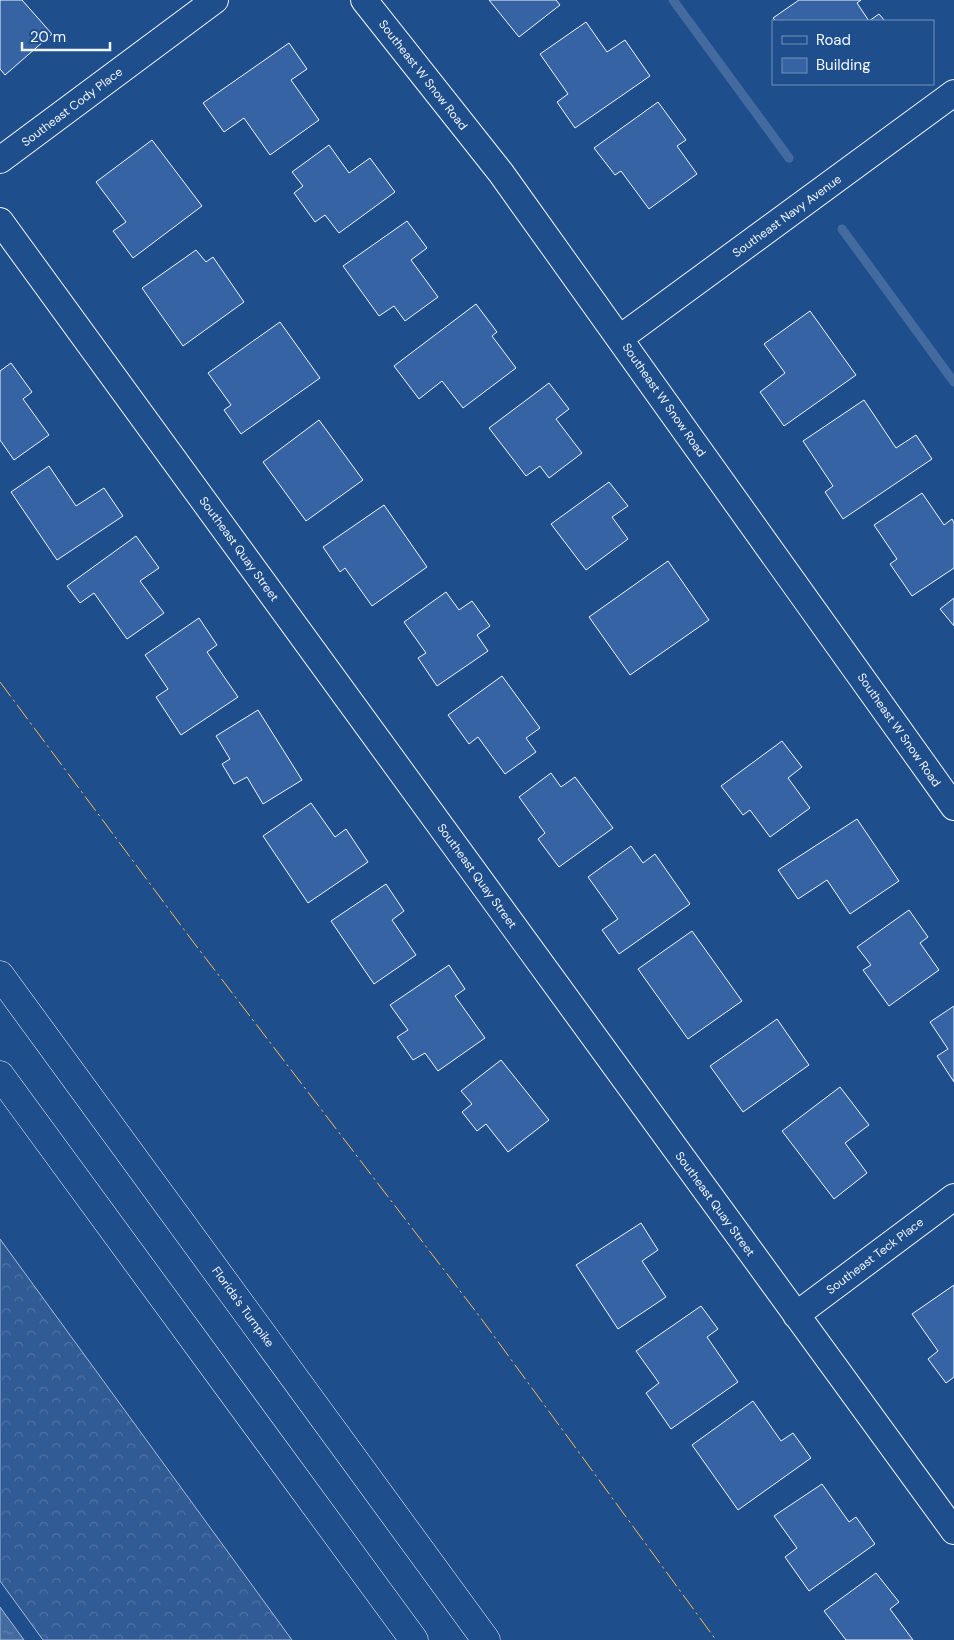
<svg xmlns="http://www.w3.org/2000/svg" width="954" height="1640" viewBox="0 0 954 1640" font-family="'DM Sans',sans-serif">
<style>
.forest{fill:url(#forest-crowns);stroke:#a8bbd7}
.water{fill:url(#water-ripples);stroke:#a8bbd7}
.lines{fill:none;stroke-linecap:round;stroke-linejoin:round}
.stream{stroke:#446ba0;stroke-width:9}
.building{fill:#3563a3;stroke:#f2f6ff}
.street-casing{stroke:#f2f6ff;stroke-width:28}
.highway-casing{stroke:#f2f6ff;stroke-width:29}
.street{stroke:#1f4e8c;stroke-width:26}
.highway{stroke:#1f4e8c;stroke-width:28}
.power{stroke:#ffb74d;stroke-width:1;stroke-dasharray:18 4 2.5 4;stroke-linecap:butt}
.labels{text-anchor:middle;stroke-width:4;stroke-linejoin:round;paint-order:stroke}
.street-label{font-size:12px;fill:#f2f6ff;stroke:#1f4e8c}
</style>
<defs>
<pattern id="forest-crowns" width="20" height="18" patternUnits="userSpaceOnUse" patternTransform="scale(1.25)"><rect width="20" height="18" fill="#305b95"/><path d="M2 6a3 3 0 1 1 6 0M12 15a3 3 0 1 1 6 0" fill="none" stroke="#4e73a5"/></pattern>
<pattern id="water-ripples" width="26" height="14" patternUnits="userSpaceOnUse" patternTransform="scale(1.25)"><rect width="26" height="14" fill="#446ba0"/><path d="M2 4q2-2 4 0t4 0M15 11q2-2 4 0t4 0" fill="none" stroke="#5f81ae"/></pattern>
</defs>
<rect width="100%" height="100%" fill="#1f4e8c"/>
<path class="forest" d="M0,1239L292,1640H43L0,1581Z"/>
<path class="water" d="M0,1607L24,1640H0Z"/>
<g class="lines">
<path class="stream" d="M673,0L789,158
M842,229L954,382"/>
</g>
<path class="building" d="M0,0H22L52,34L5,75L0,69Z
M489,0H556L560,5L519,37Z
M799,0H861L857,3L869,21L879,14L885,21H776L773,18Z
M586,22L607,52L625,40L650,76L575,128L557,102L568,94L540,54Z
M289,43L307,69L291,80L319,120L270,155L244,118L224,132L203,103Z
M658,102L686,140L677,146L697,174L649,209L621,171L615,175L594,148Z
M152,140L202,206L133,258L113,231L126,222L96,182Z
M329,145L349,173L370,158L395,192L339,233L325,215L315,222L294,193L303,186L292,172Z
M407,221L427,248L411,260L438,297L405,321L394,306L379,316L343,266Z
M196,250L206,262L213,257L244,302L183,346L142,288Z
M476,304L497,332L492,336L516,368L463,408L442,381L419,399L394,366Z
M810,311L856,375L784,426L760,392L785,373L764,344Z
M280,322L320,378L241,434L224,410L231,405L208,373Z
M11,363L32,392L23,399L49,435L14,460L0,440V371Z
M549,383L569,409L556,419L582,453L549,478L540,466L526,476L489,428Z
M864,400L896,448L916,435L932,459L843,519L825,492L833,486L803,441Z
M319,420L363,480L306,521L263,462Z
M49,466L76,506L104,488L123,516L57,560L11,492Z
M609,482L628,506L612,517L628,539L586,570L551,524Z
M922,493L944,525L952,519L954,523V568L912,596L890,564L897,559L874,525Z
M384,505L427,567L372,606L345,568L340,572L323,547Z
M136,536L159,568L140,581L164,613L127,639L94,593L80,603L67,586Z
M668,561L709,620L630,675L589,617Z
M446,592L459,610L472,601L490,626L477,635L488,651L437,686L418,658L426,653L404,622Z
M954,598V626L940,609Z
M199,618L217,645L207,652L238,697L181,735L156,697L168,689L145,655Z
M502,676L540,728L526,738L536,752L505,774L478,737L469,744L448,715Z
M258,710L302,780L263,804L247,777L234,784L222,764L230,759L216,736Z
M782,741L802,767L788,778L810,808L770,837L750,810L743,815L721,786Z
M551,773L561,787L575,777L613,828L559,867L538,839L545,833L519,797Z
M311,803L335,837L346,829L368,862L308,903L263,836Z
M857,819L899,881L850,914L827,880L798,899L778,870Z
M631,846L643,863L655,854L690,904L619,954L602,930L618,919L588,877Z
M386,884L404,911L392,920L416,955L374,984L331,921Z
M909,910L928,937L920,943L939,970L889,1006L863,970L871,965L857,947Z
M692,931L742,1001L688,1039L638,969Z
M449,965L465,989L455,996L485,1038L438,1071L425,1053L413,1060L397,1037L408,1030L390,1005Z
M954,1006V1082L937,1056L948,1049L930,1022Z
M777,1019L809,1065L743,1112L710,1066Z
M501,1060L549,1120L508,1152L486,1124L477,1131L462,1112L472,1104L461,1091Z
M840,1087L869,1125L845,1143L867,1173L834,1199L782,1131Z
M641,1223L658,1250L642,1261L666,1297L618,1329L576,1265Z
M954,1285V1377L946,1383L928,1359L938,1351L912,1314Z
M701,1306L718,1329L707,1337L738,1382L671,1429L646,1393L659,1383L636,1351Z
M753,1401L781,1441L793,1433L811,1458L738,1510L692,1445Z
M822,1484L849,1522L856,1517L875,1544L809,1591L785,1557L797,1548L774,1516Z
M876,1573L899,1602L890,1609L913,1640H846L824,1611Z"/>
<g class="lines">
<g class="street-casing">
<path id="street" d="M364,0L501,173L954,807
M0,160L215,0
M0,221L954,1531
M620,338L954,93
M796,1315L954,1197"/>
</g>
<g class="highway-casing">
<path id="highway" d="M0,975L486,1640
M0,1075L414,1640"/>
</g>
<use href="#street" class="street"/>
<use href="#highway" class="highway"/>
<path class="power" d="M0,682L194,943L480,1317L716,1640"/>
</g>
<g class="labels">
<g class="street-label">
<text transform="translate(423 75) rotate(52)" y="4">Southeast W Snow Road</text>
<text transform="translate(72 107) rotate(-37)" y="4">Southeast Cody Place</text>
<text transform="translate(787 216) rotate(-36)" y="4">Southeast Navy Avenue</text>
<text transform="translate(664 400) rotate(55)" y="4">Southeast W Snow Road</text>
<text transform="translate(239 549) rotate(54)" y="4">Southeast Quay Street</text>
<text transform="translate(899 730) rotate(55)" y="4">Southeast W Snow Road</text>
<text transform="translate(477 876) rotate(54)" y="4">Southeast Quay Street</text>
<text transform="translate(715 1204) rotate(54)" y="4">Southeast Quay Street</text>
<text transform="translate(875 1256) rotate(-37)" y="4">Southeast Teck Place</text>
<text transform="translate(243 1307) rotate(54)" y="4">Florida's Turnpike</text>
</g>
</g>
<rect x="772" y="20" width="162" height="65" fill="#1f4e8c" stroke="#7391ba"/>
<rect x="782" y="36" width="25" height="8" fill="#1f4e8c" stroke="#7391ba"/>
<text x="816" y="45" font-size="15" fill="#f2f6ff">Road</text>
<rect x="782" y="58" width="25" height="15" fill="#3563a3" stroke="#7391ba"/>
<text x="816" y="70" font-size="15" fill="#f2f6ff">Building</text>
<path d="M22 42v8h88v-8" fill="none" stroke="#f2f6ff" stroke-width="2.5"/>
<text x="30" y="42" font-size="15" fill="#f2f6ff" stroke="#1f4e8c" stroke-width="4" paint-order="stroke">20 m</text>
</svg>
